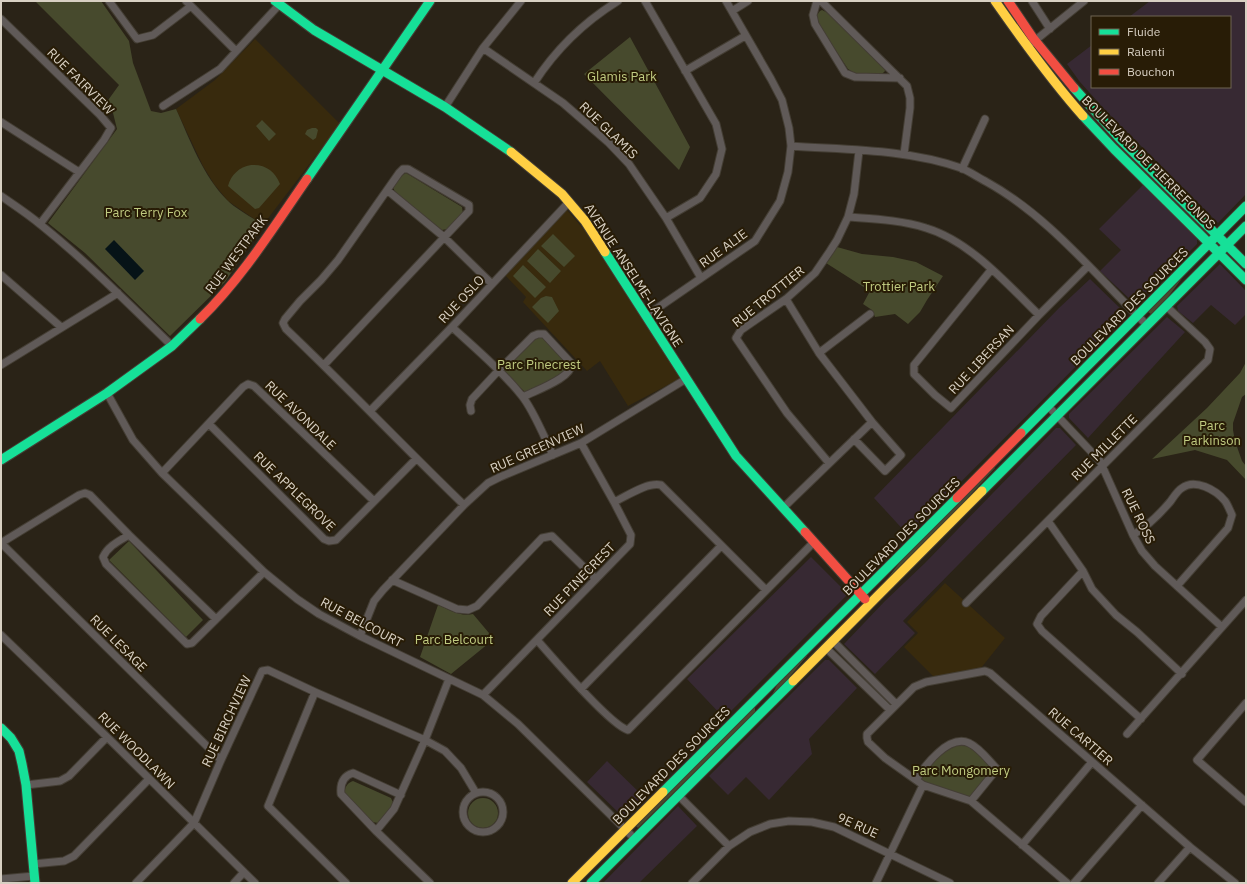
<svg xmlns="http://www.w3.org/2000/svg" width="1247" height="884" viewBox="0 0 1247 884" font-family="'IBM Plex Sans',sans-serif">
<style>
.commercial{fill:#372933}
.built{fill:#382a0d}
.green{fill:#474a2d}
.water{fill:#061317}
.lines{fill:none;stroke-linecap:round;stroke-linejoin:round}
.street-casing{stroke:#443e34;stroke-width:9}
.fast-casing{stroke:#443e34;stroke-width:11}
.slow-casing{stroke:#443e34;stroke-width:11}
.jam-casing{stroke:#443e34;stroke-width:11}
.street{stroke:#605a58;stroke-width:7}
.fast{stroke:#16e098;stroke-width:9}
.slow{stroke:#ffcf43;stroke-width:9}
.jam{stroke:#f24e42;stroke-width:9}
.labels{text-anchor:middle;stroke-width:4;stroke-linejoin:round;paint-order:stroke}
.park-label{font-size:13px;fill:#c0cb81;stroke:#281c06}
.street-label{font-size:13px;fill:#d8d0c3;stroke:#281c06}
</style>
<rect width="100%" height="100%" fill="#2a2317"/>
<path class="commercial" d="M1150,1H1246V194L1218,223L1106,111L1080,82L1067,64L1092,45V87H1230V17H1129Z
M1143,185L1197,239V244L1140,301L1133,302L1100,271L1121,250L1099,229Z
M1220,264L1246,291V314L1235,325L1211,305L1193,323L1178,311L1177,306Z
M1090,279L1124,312V318L908,535L874,498L1059,308Z
M1167,317L1185,332L1088,438L1069,418V414Z
M1056,428H1060L1076,445L903,621L915,633L875,674L844,644L885,601L925,563Z
M811,557L848,594L724,718L687,679Z
M825,660H829L857,688L809,739L812,754L769,800L746,777L728,795L709,776Z
M607,761L644,797L623,817L587,782Z
M678,806L697,826L639,883H603Z"/>
<path class="built" d="M255,39L340,124L263,225L228,201L214,184L203,166L176,109L215,80Z
M567,210L586,232L681,378L628,406L600,361L587,371L523,302L526,297L505,275Z
M945,583L1005,638L977,673L938,681L904,647L918,633L907,622Z"/>
<path class="green" d="M35,1H101L129,41L133,63L151,111L161,113L176,109C190,140 203,176 227,200C237,210 252,217 263,225L225,282L170,336L85,253L48,223L117,129L113,113L106,103L119,85Z
M822,10L828,13L884,68L885,71L881,75L856,74L848,69L818,23L817,15L820,11Z
M630,37L690,147L679,170L584,74Z
M262,120L276,134L269,141L256,126Z
M312,128H316L318,130L316,138L313,140L305,134L307,130Z
M251,165C265,164 275,171 280,184L259,208L255,209L228,186C231,175 239,167 251,165Z
M406,173L462,207L463,214L447,229L442,230L396,193C395,191 393,189 393,186C394,181 402,175 406,173Z
M553,234L575,256L564,267L541,246Z
M837,247L862,254L893,257L916,262L943,276L927,300L920,312L908,324L895,314L875,317L872,310L863,304L870,291L826,263Z
M538,249L561,271L550,283L527,261Z
M523,265L546,287L535,298L513,276Z
M1183,277L1168,297L1151,314L1148,312Z
M546,296L552,297L559,311L548,323L532,307L541,298Z
M539,336L543,337L569,365L561,375L526,393L503,371L533,339Z
M1246,362V394L1242,397L1233,423V430L1235,441L1242,461L1246,466V480L1227,460L1195,450L1152,459L1207,408L1240,373Z
M994,467L995,468L963,503L887,579L900,562Z
M129,541L203,620L186,637L109,560Z
M438,605C450,610 460,617 473,614L494,639L451,674L420,657Z
M806,655L807,656L786,681L772,695L777,685Z
M755,707V712L638,828L636,826Z
M966,742L996,767L971,801L916,780L943,750Z
M353,781L391,798L394,805L380,822L378,823L372,822L345,794C344,788 347,783 353,781Z
M468 813a15 15 0 1 1 30 0a15 15 0 1 1-30 0Z"/>
<path class="water" d="M114,240L144,271L135,280L105,249Z"/>
<g class="lines">
<g class="street-casing">
<path id="street" d="M109,1L137,39L153,35L191,6
M186,1L236,51
M645,1L716,124L722,149L716,174L700,198L666,218
M817,1L813,15L815,24L845,73L855,77L900,78
M821,1L907,86L910,98V108L904,154
M1032,1L1050,29
M732,11L748,1
M1,19L100,115L111,128L104,140L40,224
M1027,47L1084,1
M483,48L563,103L608,142L629,164L666,218L701,278
M685,71L745,36
M534,83C556,49 584,22 618,1
M163,106L220,69L279,5
M445,107L483,48L521,1
M1,122L79,172
M791,146C848,150 907,149 961,168C969,171 977,177 985,181C1049,216 1095,275 1147,325
M962,169L985,119
M387,190L444,237L492,284
M1,196C14,205 28,214 41,225C87,262 129,304 172,346
M848,217C874,219 901,220 926,228C970,241 1007,284 1039,315
M991,270L914,365V374L935,395L951,408L1039,315L1088,266
M1,275L61,327
M786,299L819,353L872,422L901,455L885,471L854,439
M646,316L755,241L780,201L788,172L791,146L789,128L782,100L771,79L726,1
M452,327C476,349 501,370 522,396C534,411 544,437 553,455
M819,353L870,314
M1,365L118,293
M324,365L469,211V205L408,169H403L399,173L338,260L321,280L300,301L285,319L283,323L286,329C347,387 404,447 464,505
M107,393L133,440L162,473L264,572L297,599L319,614L360,636L483,695L518,724L635,839
M1048,406L1100,461L1133,535L1142,551L1155,566L1222,627
M370,411L452,327L569,202
M471,411L470,405L472,399L499,370L533,336L538,334H544L571,363C575,377 534,391 523,397
M209,424L324,539L329,541L336,540L416,459
M829,463L787,413L736,338L741,330L786,299L815,273L830,251L837,240L848,217L854,194L859,151
M162,473L243,387L248,384L254,386L374,501
M614,502C627,496 647,482 661,485L766,590
M783,508L872,422
M1048,521L1083,571L1092,589L1116,615L1137,632L1182,674
M129,535C119,541 108,546 103,557L106,564L187,644L192,643L264,572
M1133,535C1148,526 1158,516 1170,502C1173,498 1177,491 1182,488C1195,478 1216,490 1225,501C1228,505 1230,511 1232,515L1228,528L1177,586
M1,543L221,760
M1,543L79,495L85,493L90,495L129,535L216,619
M1083,571L1041,616L1037,624L1042,631L1141,719
M392,580L457,609L468,610L477,606L542,538L552,536L596,579
M966,603L1208,360L1210,349L1205,342L1166,306
M1,635L107,737L255,883
M360,636L374,601L383,590L464,505L488,483L500,477L581,443L686,379
M537,640C552,657 611,726 628,730L814,542
M833,641L896,704
M826,648L890,710
M581,689L721,546
M315,692L268,806L346,883
M483,695L630,544L631,535L614,502L581,443
M1246,703L1197,760L1246,802
M1127,734L1246,600
M916,780C925,765 949,734 969,743C980,748 989,761 997,769L971,801
M26,785L60,781L69,776L107,737
M463 812a20 20 0 1 1 40 0a20 20 0 1 1-40 0Z
M401,795L353,773C343,776 340,784 341,794L376,831L430,883
M678,795L729,846
M376,831L394,809L425,740L449,679
M1022,845L1092,762
M33,864L64,861L74,856L149,779
M1,879L34,876
M136,883L194,823L221,760L262,671L268,670L315,692L425,740L445,751L461,768L476,793
M234,883L244,872
M692,883L729,846L750,832L770,824L789,821L812,822L834,827L950,883
M876,883L923,785
M1067,883L971,801L923,785L885,758L868,742L867,738V734L914,687L926,682L985,671L990,673L1190,847L1235,883
M1074,883L1142,805
M1158,883L1190,847"/>
</g>
<g class="fast-casing">
<path id="fast" d="M275,1L314,30L445,107L511,152
M1074,88L1120,139L1246,264
M1083,116L1114,149L1246,280
M307,179L430,1
M605,252L736,456L805,532
M1021,433L1246,206
M1,460L107,393L172,346L200,319
M982,491L1246,226
M1,728L11,738L19,751L22,764L26,785L35,883
M663,792L957,498
M591,883L793,681"/>
</g>
<g class="slow-casing">
<path id="slow" d="M995,1C1023,41 1051,80 1083,116
M511,152L562,194L585,221L605,252
M793,681L982,491
M572,883L663,792"/>
</g>
<g class="jam-casing">
<path id="jam" d="M1008,1L1033,38L1074,88
M200,319C242,278 273,228 307,179
M957,498L1021,433
M805,532L865,599"/>
</g>
<use href="#street" class="street"/>
<use href="#fast" class="fast"/>
<use href="#slow" class="slow"/>
<use href="#jam" class="jam"/>
</g>
<g class="labels">
<g class="park-label">
<text x="622" y="81">Glamis Park</text>
<text x="146" y="217">Parc Terry Fox</text>
<text x="899" y="291">Trottier Park</text>
<text x="539" y="369">Parc Pinecrest</text>
<text x="1212" y="430">Parc<tspan x="1212" dy="15">Parkinson</tspan></text>
<text x="454" y="644">Parc Belcourt</text>
<text x="961" y="775">Parc Mongomery</text>
</g>
<g class="street-label">
<text transform="translate(81 81) rotate(45)" y="5">RUE FAIRVIEW</text>
<text transform="translate(609 130) rotate(44)" y="5">RUE GLAMIS</text>
<text transform="translate(1149 162) rotate(45)" y="5">BOULEVARD DE PIERREFONDS</text>
<text transform="translate(723 248) rotate(-36)" y="5">RUE ALIE</text>
<text transform="translate(236 254) rotate(-53)" y="5">RUE WESTPARK</text>
<text transform="translate(634 275) rotate(57)" y="5">AVENUE ANSELME-LAVIGNE</text>
<text transform="translate(768 296) rotate(-39)" y="5">RUE TROTTIER</text>
<text transform="translate(461 299) rotate(-47)" y="5">RUE OSLO</text>
<text transform="translate(1129 306) rotate(-45)" y="5">BOULEVARD DES SOURCES</text>
<text transform="translate(981 359) rotate(-47)" y="5">RUE LIBERSAN</text>
<text transform="translate(301 415) rotate(44)" y="5">RUE AVONDALE</text>
<text transform="translate(1104 447) rotate(-45)" y="5">RUE MILLETTE</text>
<text transform="translate(537 448) rotate(-24)" y="5">RUE GREENVIEW</text>
<text transform="translate(295 491) rotate(44)" y="5">RUE APPLEGROVE</text>
<text transform="translate(1139 516) rotate(64)" y="5">RUE ROSS</text>
<text transform="translate(901 536) rotate(-45)" y="5">BOULEVARD DES SOURCES</text>
<text transform="translate(579 579) rotate(-46)" y="5">RUE PINECREST</text>
<text transform="translate(362 622) rotate(28)" y="5">RUE BELCOURT</text>
<text transform="translate(119 643) rotate(45)" y="5">RUE LESAGE</text>
<text transform="translate(226 721) rotate(-65)" y="5">RUE BIRCHVIEW</text>
<text transform="translate(1081 736) rotate(41)" y="5">RUE CARTIER</text>
<text transform="translate(137 750) rotate(45)" y="5">RUE WOODLAWN</text>
<text transform="translate(671 765) rotate(-45)" y="5">BOULEVARD DES SOURCES</text>
<text transform="translate(858 825) rotate(24)" y="5">9E RUE</text>
</g>
</g>
<rect width="1247" height="884" fill="none" stroke="#d8d0c3" stroke-width="4"/>
<rect x="1091" y="16" width="140" height="72" fill="#281c06" stroke="#6e6452"/>
<rect x="1099" y="29" width="20" height="6" fill="#16e098" stroke="#6e6452"/>
<text x="1127" y="36" font-size="12" fill="#d8d0c3">Fluide</text>
<rect x="1099" y="49" width="20" height="6" fill="#ffcf43" stroke="#6e6452"/>
<text x="1127" y="56" font-size="12" fill="#d8d0c3">Ralenti</text>
<rect x="1099" y="69" width="20" height="6" fill="#f24e42" stroke="#6e6452"/>
<text x="1127" y="76" font-size="12" fill="#d8d0c3">Bouchon</text>
</svg>
